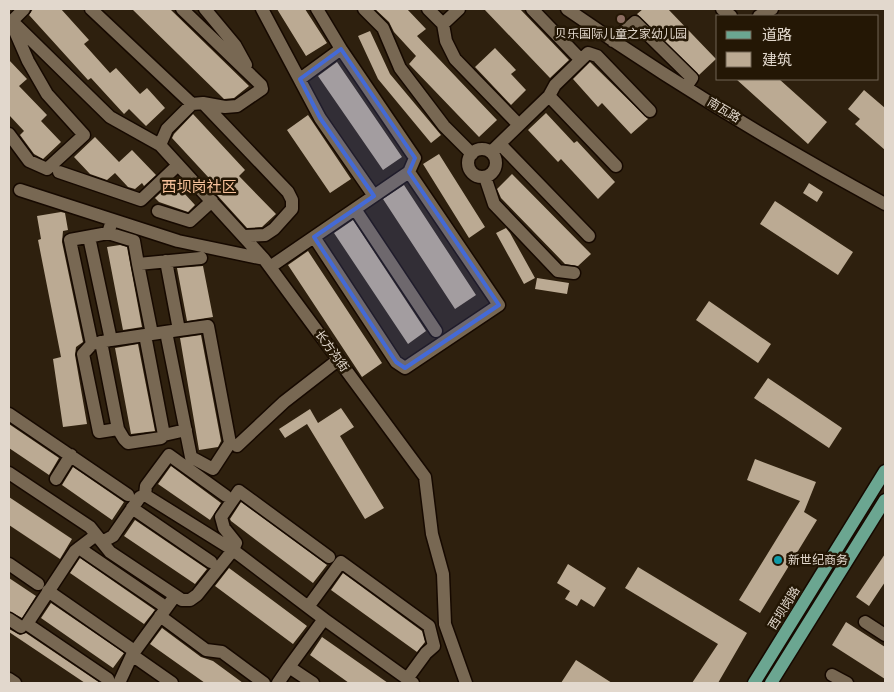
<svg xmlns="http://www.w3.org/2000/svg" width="894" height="692" viewBox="0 0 894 692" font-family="'Noto Sans','Noto Sans SC',sans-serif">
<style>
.building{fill:#bbaa93}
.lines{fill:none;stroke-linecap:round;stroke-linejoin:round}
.minor-casing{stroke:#160900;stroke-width:15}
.major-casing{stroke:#160900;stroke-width:15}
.minor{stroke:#786853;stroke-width:12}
.major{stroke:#6ba691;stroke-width:12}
.marked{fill:#446ad6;fill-opacity:0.2;stroke:#446ad6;stroke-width:4;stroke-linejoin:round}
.education-dot{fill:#8d6e63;stroke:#241705;stroke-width:2}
.culture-dot{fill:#0f9aa8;stroke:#241705;stroke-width:2}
.labels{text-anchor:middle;stroke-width:5;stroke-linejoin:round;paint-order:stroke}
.poi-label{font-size:12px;fill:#e2d8cd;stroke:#241705}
.street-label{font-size:12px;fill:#e2d8cd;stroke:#241705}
.quarter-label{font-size:15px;fill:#f9c39c;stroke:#241705}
</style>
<rect width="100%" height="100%" fill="#2e200e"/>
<path class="building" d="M33,9H61L89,40L84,44L110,73L116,68L140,94L147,88L165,108L146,126L129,109L124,114L91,78L88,80L29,15Z
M132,9H170L249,86L234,98L224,99Z
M277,9H305L327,43L306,56Z
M375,9H407L426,29L417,36L497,120L479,137L409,64L416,56L394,32L389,22Z
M484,9H520L569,60L550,78Z
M643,9H668L716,59L699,75L637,14Z
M370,31L390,74L441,135L431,143L378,79L358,36Z
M495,48L516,70L511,74L526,90L511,105L475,67Z
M9,60L27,79L19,86L47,115L41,121L61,142L43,159L34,154L20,135L24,131L9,115Z
M337,62L402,157L383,170L318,76Z
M590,62L648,119L631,134L602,103L598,107L573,79Z
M736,79H779L827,122L808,144Z
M864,90L885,108V150L855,124L860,119L848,109Z
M546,113L574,143L577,141L615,182L598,199L561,159L558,162L528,130Z
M193,114L245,170L239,176L276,214L262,227L247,228L217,195L221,191L172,138L174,134Z
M308,115L351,179L330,193L287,130Z
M95,137L119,162L132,150L156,175L144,186L142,183L135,189L128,187L115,173L107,180L90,174L74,157Z
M439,154L485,227L469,238L423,164Z
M512,174L591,254L578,266L565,264L501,198L497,189Z
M173,181L195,205L188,212L159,202L155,198Z
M809,183L823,192L817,202L803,193Z
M404,185L476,295L455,309L383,199Z
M775,201L853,252L838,275L760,224Z
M61,212L65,213L68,230L63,231L62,242L83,342L76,347L75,355L87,424L63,427L53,359L61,357L38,240L41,239L37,216Z
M353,220L426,331L408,344L334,233Z
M506,228L510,233L535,278L524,284L496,233Z
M120,245L127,247L142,327L123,330L107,247Z
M308,251L382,363L362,377L288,265Z
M203,266L213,317L187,321L177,268Z
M537,278L569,283L567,294L535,289Z
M709,301L771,344L758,363L696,320Z
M201,335L221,441L218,447L199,450L180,338Z
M138,344L155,431L131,434L115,348Z
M768,378L842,428L829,448L754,398Z
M341,408L354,427L340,436L384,508L365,519L307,424L285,438L279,429L310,409L318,423Z
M9,424L59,458L49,475L9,448Z
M755,459L816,482L804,512L817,520L760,613L739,600L800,501L747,480Z
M171,466L221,503L210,520L158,484Z
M73,467L124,502L112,520L62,485Z
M9,497L72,539L60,559L9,525Z
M241,502L327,565L313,583L231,521L230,519Z
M135,520L207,569L195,584L124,536Z
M885,554V582L869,606L856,597Z
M80,558L155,610L144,624L70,573Z
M568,564L606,588L594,607L581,599L577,606L565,599L570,591L557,583Z
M638,567L747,633L718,683H692L718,644L625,588Z
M229,568L307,626L293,644L215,586Z
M343,573L422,631L425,642L417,652L331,590Z
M9,578L36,596L22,618L9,611Z
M51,603L124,653L113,668L41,618Z
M846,622L885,647V679L832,645Z
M162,628L201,657L213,661L243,683H205L150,644Z
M9,629L20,635L26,633L100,683H85L9,632Z
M322,637L388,683H349L310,655Z
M576,660L612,683H561Z"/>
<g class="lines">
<g class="minor-casing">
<path id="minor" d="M91,9L192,104
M205,9L235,45L246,65
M262,9L320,118L374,196
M317,9L341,49L415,158L409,172
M364,9L383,28L400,68L444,126L472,154
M428,9L443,24L446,41L455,59L519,125
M532,9L581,60
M567,9C669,80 776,145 885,204
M722,9L731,16
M759,16L772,9
M9,21L15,24L110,117L160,145L264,259
M443,24L459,9
M613,41L635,22L692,78L686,87
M300,79L341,49
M549,96L616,166
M203,103L288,192L292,200V209L274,229L265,235L244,236
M9,134L29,161L47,169L84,135L47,94L28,61L11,22L24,9
M500,144L589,236
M160,145L167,129L192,104L203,103L225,107L237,106L262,89L261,85L182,9
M468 163a14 14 0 1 1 28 0a14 14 0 1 1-28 0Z
M491,152L549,96L555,85L588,53L597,56L650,111
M59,172L141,200L178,165
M485,177L494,204L558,271L574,273
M20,190L178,241L264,259L425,477L432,534L443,574L445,624L466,683
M355,209L436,331
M158,211L190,221L212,201
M111,224L108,233L134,241L138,264L201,258
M108,233L89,237L111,340L92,344L70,240Z
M138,264L152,334
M270,267L409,172L499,305L405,368L396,362L314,237
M166,332L191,457L213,469L230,443L208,326L179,330
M145,335L164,435L186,430
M111,340L179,330L166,261
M92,344L83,354L99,432L118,429L101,342
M9,414L128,495
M118,429L124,439L128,443L161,438L164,435
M237,446L284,402L338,360
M9,473L90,527L110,552L182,600H190L197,595L233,550L324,619L289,667L313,683
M56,479L71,455
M145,495L146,486L169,455L226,496
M132,508L211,562
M96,535L75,551L27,624L108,679
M102,542L113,536L140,497L145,495L233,550L236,543L224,528L221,517L239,491L329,557
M79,548L161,604
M9,564L38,584
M48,591L130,648
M308,607L341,562L429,626L434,646L426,653L407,679
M160,616L206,650L222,652L264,683
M9,619L21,627
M324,619L413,683
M865,622L885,635
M832,675L847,683
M9,679L15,683
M119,683L132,655
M172,683L132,655L175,596
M278,683L289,667"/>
</g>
<g class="major-casing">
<path id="major" d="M754,683L885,471
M771,683L885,500"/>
</g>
<use href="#minor" class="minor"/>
<use href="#major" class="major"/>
</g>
<path class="marked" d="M341,49L415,158L409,172L499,305L405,368L396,362L314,237L374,196L320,118L300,79Z"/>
<circle class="education-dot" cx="621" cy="19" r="5"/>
<circle class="culture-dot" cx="778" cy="560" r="5"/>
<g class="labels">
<g class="poi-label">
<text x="621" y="38">贝乐国际儿童之家幼儿园</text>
<text x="788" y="564" text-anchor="start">新世纪商务</text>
</g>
<g class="street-label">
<text transform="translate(724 110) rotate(31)" y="4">南瓦路</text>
<text transform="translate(332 351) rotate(54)" y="4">长方沟街</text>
<text transform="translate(784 608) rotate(-58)" y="4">西坝岗路</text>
</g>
<g class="quarter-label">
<text x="199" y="192">西坝岗社区</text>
</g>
</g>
<rect width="894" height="692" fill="none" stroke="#e2d8cd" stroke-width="20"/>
<rect x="716" y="15" width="162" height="65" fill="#241705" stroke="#706455"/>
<rect x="726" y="31" width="25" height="8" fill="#6ba691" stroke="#706455"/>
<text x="762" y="40" font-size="15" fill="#e2d8cd">道路</text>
<rect x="726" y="52" width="25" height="15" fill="#bbaa93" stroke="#706455"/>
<text x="762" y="65" font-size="15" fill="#e2d8cd">建筑</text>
</svg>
